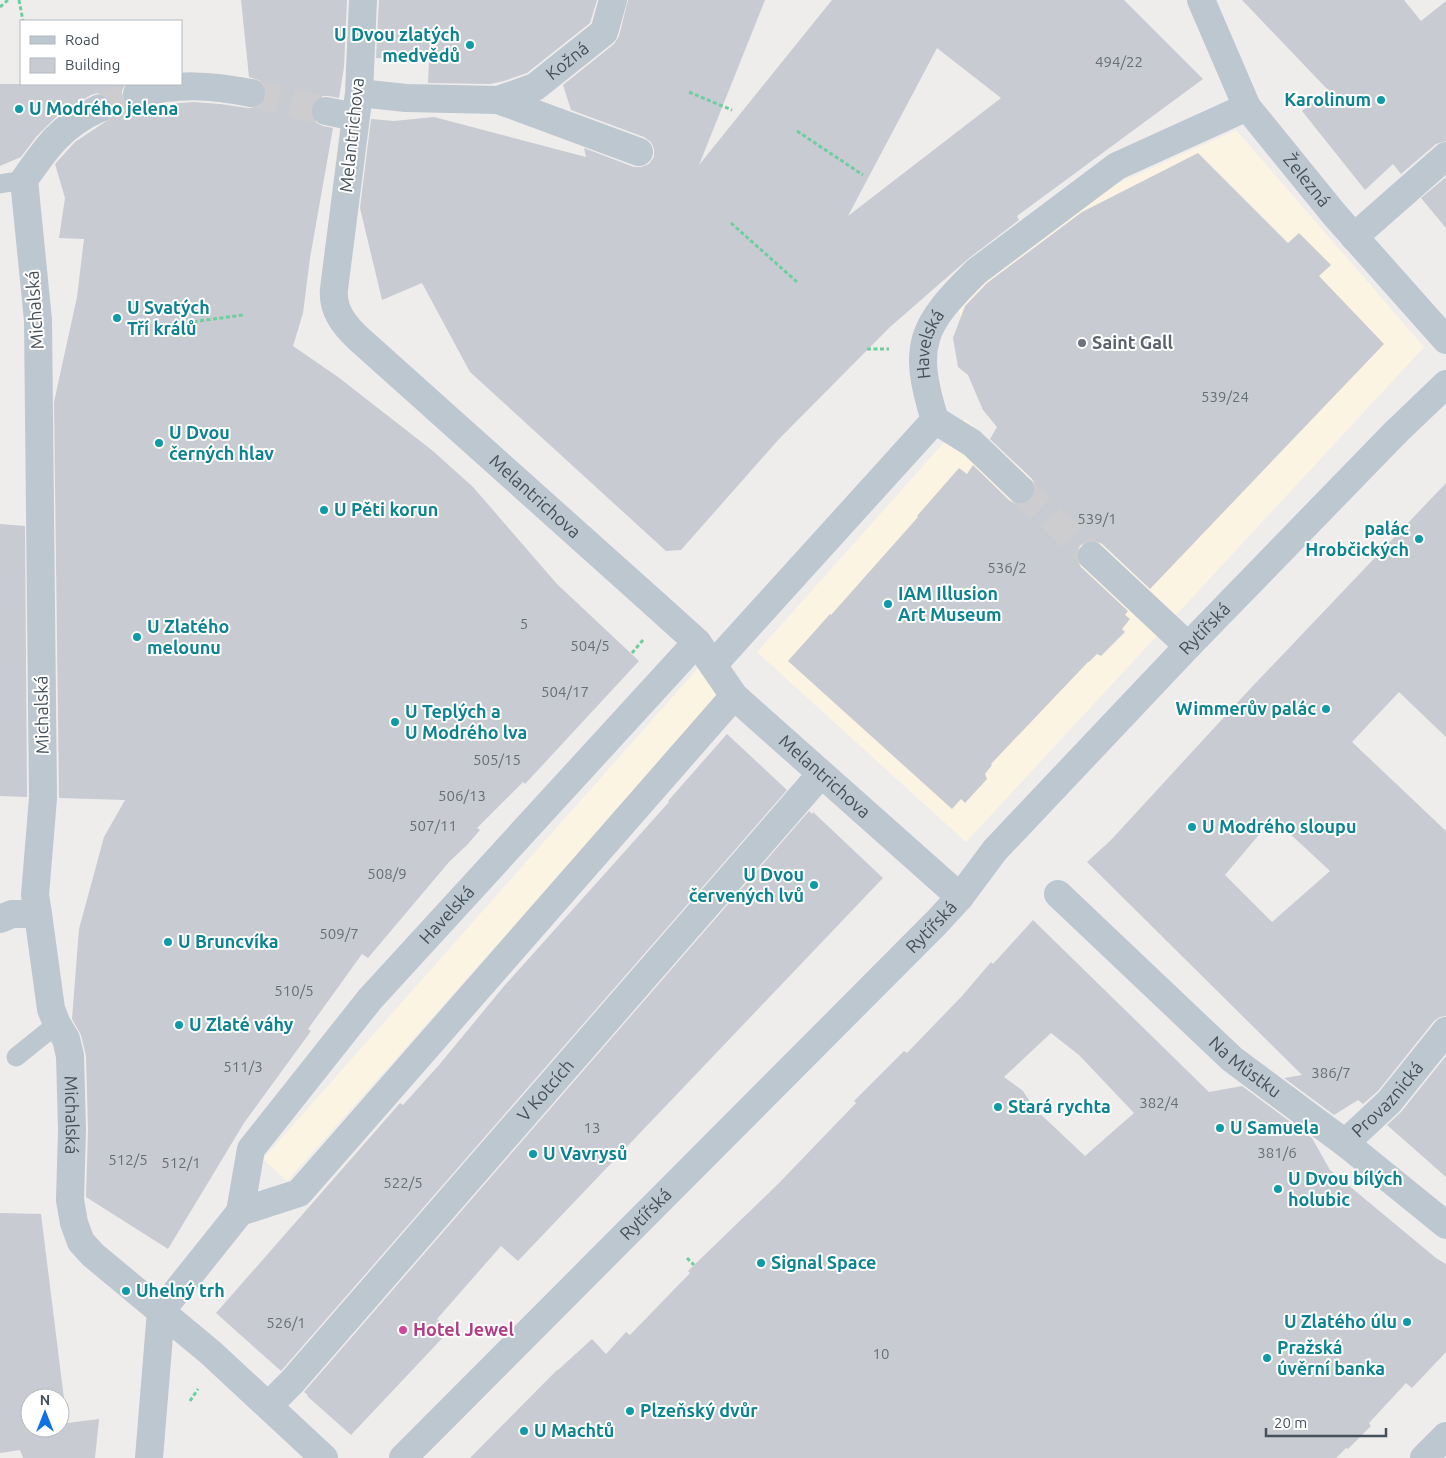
<svg xmlns="http://www.w3.org/2000/svg" width="1446" height="1458" viewBox="0 0 1446 1458" font-family="Ubuntu,sans-serif">
<style>
.commercial{fill:#fcf4e3}
.building{fill:#c8cbd1;fill-rule:evenodd}
.lines{fill:none;stroke-linecap:round;stroke-linejoin:round}
.pedestrian-tunnel{stroke:#cdcdcf;stroke-width:28;stroke-dasharray:28 14;stroke-linecap:butt}
.minor-tunnel{stroke:#cdcdcf;stroke-width:28;stroke-dasharray:28 14;stroke-linecap:butt}
.path{stroke:#6dcf9d;stroke-width:3;stroke-dasharray:4 2.5;stroke-linecap:butt}
.service{stroke:#bcc7d0;stroke-width:19}
.pedestrian{stroke:#bcc7d0;stroke-width:28}
.minor{stroke:#bcc7d0;stroke-width:28}
.culture-dot{fill:#0f9aa8;stroke:#fff;stroke-width:2}
.worship-dot{fill:#6b7280;stroke:#fff;stroke-width:2}
.hotel-dot{fill:#d1479c;stroke:#fff;stroke-width:2}
.labels{text-anchor:middle;stroke-width:4;stroke-linejoin:round;paint-order:stroke}
.number-label{font-size:15px;fill:#656f78}
.culture-label{font-size:18px;font-weight:bold;fill:#0d838f;stroke:#fff;text-anchor:start}
.street-label{font-size:18px;fill:#44505a;stroke:#fff}
.worship-label{font-size:18px;font-weight:bold;fill:#5b616d;stroke:#fff;text-anchor:start}
.hotel-label{font-size:18px;font-weight:bold;fill:#b23c85;stroke:#fff;text-anchor:start}
</style>
<rect width="100%" height="100%" fill="#efecec"/>
<path class="commercial" d="M1236,130L1424,347L966,842L757,652L965,419L1015,464L1020,461L957,307L1031,238L1110,187Z
M700,666L725,688L287,1181L263,1159Z"/>
<path class="building" d="M241,0H347L344,67L339,98L329,96H321L314,101L311,108V116L315,122L323,126L333,128L310,258L303,313L293,346L338,377L433,451L473,487L557,584L639,661L525,784L523,782L477,828L480,830L467,845L449,862L368,958L362,954L308,1029L311,1031L244,1123L168,1249L86,1197L88,1130L86,1056L81,1035L72,1019L79,929L104,837L125,800L59,798L54,402L77,297L84,239L59,238L65,198L55,164L75,142L111,118L114,109L112,102L106,96L98,93L91,95L66,109L54,119L36,137L21,157L0,166V84H126L122,90V98L126,105L133,109H141L168,104L194,102L220,104L248,108H256L263,103L266,95V88L261,81L249,77Z
M379,0H597L590,23L527,73L504,81L490,84L428,83L429,61L376,58Z
M628,0H765L699,165L832,0H1124L1203,79L1017,216L1019,220L968,259L890,327L779,439L681,550L666,551L470,372L422,283L382,300L360,208L371,119L394,121L434,117L586,157L584,148L634,167H641L649,164L654,157V149L651,142L644,137L571,110L563,85L614,44L619,36ZM937,48L1001,98L848,216Z
M1242,0H1404L1421,21L1446,1V141L1436,144L1401,174L1393,164L1365,190L1302,111L1328,90Z
M1198,153L1288,243L1299,233L1331,265L1319,276L1384,344L1150,589L1102,544L1095,541H1088L1080,546L1077,553V560L1081,567L1128,611L1125,615L1130,619L1122,629L1125,632L1101,656L1097,654L1089,662H1088L991,764L992,765L985,774L987,779L965,803L961,799L952,809L788,661L830,614L831,615L918,517L917,516L959,468L967,474L973,465L1009,500L1016,504H1025L1032,499L1035,492V484L1031,478L990,439L997,427L983,410L968,375L958,367L953,338L965,306L987,283L1082,212Z
M1446,177V228L1421,198Z
M1446,483V737L1399,692L1352,742L1446,831V1016L1440,1017L1434,1021L1378,1091L1363,1104L1358,1100L1334,1115L1284,1078L1302,1075L1087,862L1111,840L1249,690ZM1273,818L1330,871L1272,922L1225,875Z
M0,524L25,526L27,797L0,796Z
M727,734L787,790L281,1371L216,1313L400,1103L403,1105L439,1065L505,985L669,802L668,801Z
M809,811L812,814L813,812L883,878L518,1261L501,1246L437,1319L449,1331L351,1435L307,1396L308,1395L304,1392Z
M1033,920L1209,1092L1242,1086L1312,1138L1330,1170L1436,1258L1446,1264V1352L1412,1388L1406,1383L1369,1423L1371,1426L1348,1449L1346,1448L1336,1458H470L557,1370H558L592,1339L606,1354L626,1332L630,1335L690,1273L688,1271L779,1183L856,1103L854,1101L904,1051L907,1053L962,996L991,962L993,964ZM1051,1033L1079,1055L1134,1113L1085,1156L1034,1108L1023,1091L1004,1077Z
M1446,1056V1177L1387,1125L1401,1112Z
M0,1213L41,1214L67,1423L99,1419L95,1458H23L20,1450L0,1453ZM30,1398H60V1428H30Z"/>
<g class="lines">
<path class="pedestrian-tunnel" d="M251,93L326,111
M98,109L137,94"/>
<path class="minor-tunnel" d="M1020,489L1092,556"/>
<path class="path" d="M19,0L23,21
M0,7L8,0
M689,92L732,110
M797,131L863,175
M731,223L797,282
M155,327L243,315
M867,349H889
M632,653L643,640
M687,1258L694,1265
M190,1401L198,1389"/>
<path class="service" d="M0,184L24,180
M16,1057L57,1024"/>
<g class="pedestrian">
<path id="s1" d="M363,0L359,93L334,289C332,310 344,325 359,339L656,605"/>
<path id="s2" d="M1201,0L1247,107L1334,214L1446,340"/>
<path id="s3" d="M359,93L406,98L498,100L535,87L604,32L613,0"/>
<path d="M137,94C177,83 210,85 251,93"/>
<path d="M498,100L639,152"/>
<path d="M326,111L355,117"/>
<path d="M1354,237L1446,156"/>
<path id="s4" d="M935,420C911,344 922,325 977,271L1117,166L1247,107"/>
<path d="M1395,433L1446,384"/>
<path id="s5" d="M1058,894L1232,1059L1345,1143L1446,1225"/>
<path d="M38,914L35,895L43,798L38,320L24,180C46,148 62,125 98,109"/>
<path id="s6" d="M1345,1143L1389,1102L1446,1031"/>
<path d="M1424,1458L1446,1436"/>
</g>
<g class="minor">
<path d="M1092,556L1188,646"/>
<path id="s7" d="M656,605L697,642L734,696L960,897"/>
<path d="M713,665L935,420L972,443L1020,489"/>
<path id="s8" d="M0,919L12,914H38L51,1009L57,1024L66,1039L70,1056L72,1130L70,1200L74,1223L81,1242L93,1255L211,1353L324,1458"/>
<path d="M240,1212L299,1193L734,696"/>
<path id="s9" d="M161,1311L240,1212L251,1149L370,999L697,642"/>
<path id="s10" d="M269,1405L292,1382L821,774"/>
<path d="M149,1458L161,1311"/>
<path id="s11" d="M403,1458L936,923L960,897L995,850L1188,646L1395,433"/>
</g>
</g>
<g class="culture-dot">
<circle cx="470" cy="45" r="5"/>
<circle cx="1381" cy="100" r="5"/>
<circle cx="19" cy="109" r="5"/>
<circle cx="117" cy="318" r="5"/>
<circle cx="159" cy="443" r="5"/>
<circle cx="324" cy="510" r="5"/>
<circle cx="1419" cy="539" r="5"/>
<circle cx="888" cy="604" r="5"/>
<circle cx="137" cy="637" r="5"/>
<circle cx="1326" cy="709" r="5"/>
<circle cx="395" cy="722" r="5"/>
<circle cx="1192" cy="827" r="5"/>
<circle cx="814" cy="885" r="5"/>
<circle cx="168" cy="942" r="5"/>
<circle cx="179" cy="1025" r="5"/>
<circle cx="998" cy="1107" r="5"/>
<circle cx="1220" cy="1128" r="5"/>
<circle cx="533" cy="1154" r="5"/>
<circle cx="1278" cy="1189" r="5"/>
<circle cx="761" cy="1263" r="5"/>
<circle cx="126" cy="1291" r="5"/>
<circle cx="1407" cy="1322" r="5"/>
<circle cx="1267" cy="1358" r="5"/>
<circle cx="630" cy="1411" r="5"/>
<circle cx="524" cy="1431" r="5"/>
</g>
<circle class="worship-dot" cx="1082" cy="343" r="5"/>
<circle class="hotel-dot" cx="403" cy="1330" r="5"/>
<g class="labels">
<g class="number-label">
<text x="1119" y="67">494/22</text>
<text x="1225" y="402">539/24</text>
<text x="1097" y="524">539/1</text>
<text x="1007" y="573">536/2</text>
<text x="524" y="629">5</text>
<text x="590" y="651">504/5</text>
<text x="565" y="697">504/17</text>
<text x="497" y="765">505/15</text>
<text x="462" y="801">506/13</text>
<text x="433" y="831">507/11</text>
<text x="387" y="879">508/9</text>
<text x="339" y="939">509/7</text>
<text x="294" y="996">510/5</text>
<text x="243" y="1072">511/3</text>
<text x="1331" y="1078">386/7</text>
<text x="1159" y="1108">382/4</text>
<text x="592" y="1133">13</text>
<text x="1277" y="1158">381/6</text>
<text x="128" y="1165">512/5</text>
<text x="181" y="1168">512/1</text>
<text x="403" y="1188">522/5</text>
<text x="286" y="1328">526/1</text>
<text x="881" y="1359">10</text>
</g>
<g class="culture-label">
<text x="460" y="41" text-anchor="end">U Dvou zlatých<tspan x="460" dy="21">medvědů</tspan></text>
<text x="1371" y="106" text-anchor="end">Karolinum</text>
<text x="29" y="115">U Modrého jelena</text>
<text x="127" y="314">U Svatých<tspan x="127" dy="21">Tří králů</tspan></text>
<text x="169" y="439">U Dvou<tspan x="169" dy="21">černých hlav</tspan></text>
<text x="334" y="516">U Pěti korun</text>
<text x="1409" y="535" text-anchor="end">palác<tspan x="1409" dy="21">Hrobčických</tspan></text>
<text x="898" y="600">IAM Illusion<tspan x="898" dy="21">Art Museum</tspan></text>
<text x="147" y="633">U Zlatého<tspan x="147" dy="21">melounu</tspan></text>
<text x="1316" y="715" text-anchor="end">Wimmerův palác</text>
<text x="405" y="718">U Teplých a<tspan x="405" dy="21">U Modrého lva</tspan></text>
<text x="1202" y="833">U Modrého sloupu</text>
<text x="804" y="881" text-anchor="end">U Dvou<tspan x="804" dy="21">červených lvů</tspan></text>
<text x="178" y="948">U Bruncvíka</text>
<text x="189" y="1031">U Zlaté váhy</text>
<text x="1008" y="1113">Stará rychta</text>
<text x="1230" y="1134">U Samuela</text>
<text x="543" y="1160">U Vavrysů</text>
<text x="1288" y="1185">U Dvou bílých<tspan x="1288" dy="21">holubic</tspan></text>
<text x="771" y="1269">Signal Space</text>
<text x="136" y="1297">Uhelný trh</text>
<text x="1397" y="1328" text-anchor="end">U Zlatého úlu</text>
<text x="1277" y="1354">Pražská<tspan x="1277" dy="21">úvěrní banka</tspan></text>
<text x="640" y="1417">Plzeňský dvůr</text>
<text x="534" y="1437">U Machtů</text>
</g>
<g class="street-label">
<text dy="6" stroke="none"><textPath href="#s3" startOffset="220">Kožná</textPath></text>
<text transform="translate(352 135) rotate(-84)" y="6">Melantrichova</text>
<text dy="6" stroke="none"><textPath href="#s2" startOffset="211">Železná</textPath></text>
<text transform="translate(35 310) rotate(-94)" y="6">Michalská</text>
<text dy="6" stroke="none"><textPath href="#s4" startOffset="78">Havelská</textPath></text>
<text dy="6" stroke="none"><textPath href="#s1" startOffset="585">Melantrichova</textPath></text>
<text dy="6" stroke="none"><textPath href="#s11" startOffset="1154">Rytířská</textPath></text>
<text transform="translate(42 715) rotate(-91)" y="6">Michalská</text>
<text dy="6" stroke="none"><textPath href="#s7" startOffset="242">Melantrichova</textPath></text>
<text dy="6" stroke="none"><textPath href="#s9" startOffset="496">Havelská</textPath></text>
<text dy="6" stroke="none"><textPath href="#s11" startOffset="749">Rytířská</textPath></text>
<text dy="6" stroke="none"><textPath href="#s5" startOffset="255">Na Můstku</textPath></text>
<text dy="6" stroke="none"><textPath href="#s10" startOffset="419">V Kotcích</textPath></text>
<text dy="6" stroke="none"><textPath href="#s6" startOffset="61">Provaznická</textPath></text>
<text dy="6" stroke="none"><textPath href="#s8" startOffset="245">Michalská</textPath></text>
<text dy="6" stroke="none"><textPath href="#s11" startOffset="344">Rytířská</textPath></text>
</g>
<g class="worship-label">
<text x="1092" y="349">Saint Gall</text>
</g>
<g class="hotel-label">
<text x="413" y="1336">Hotel Jewel</text>
</g>
</g>
<rect x="20" y="20" width="162" height="65" fill="#ffffff" stroke="#b4b9bd"/>
<rect x="30" y="36" width="25" height="8" fill="#bcc7d0" stroke="#b4b9bd"/>
<text x="65" y="45" font-size="15" fill="#44505a">Road</text>
<rect x="30" y="58" width="25" height="15" fill="#c8cbd1" stroke="#b4b9bd"/>
<text x="65" y="70" font-size="15" fill="#44505a">Building</text>
<g transform="translate(45 1413)"><circle r="24" fill="#ffffff" stroke="#b4b9bd"/>
<path d="M0-4L9 19L0 12L-9 19Z" fill="#1071e5"/>
<text y="-8" font-size="14" font-weight="bold" text-anchor="middle" fill="#44505a">N</text>
</g>
<path d="M1266 1428v8h120v-8" fill="none" stroke="#44505a" stroke-width="2.5"/>
<text x="1274" y="1428" font-size="15" fill="#44505a" stroke="#ffffff" stroke-width="4" paint-order="stroke">20 m</text>
</svg>
